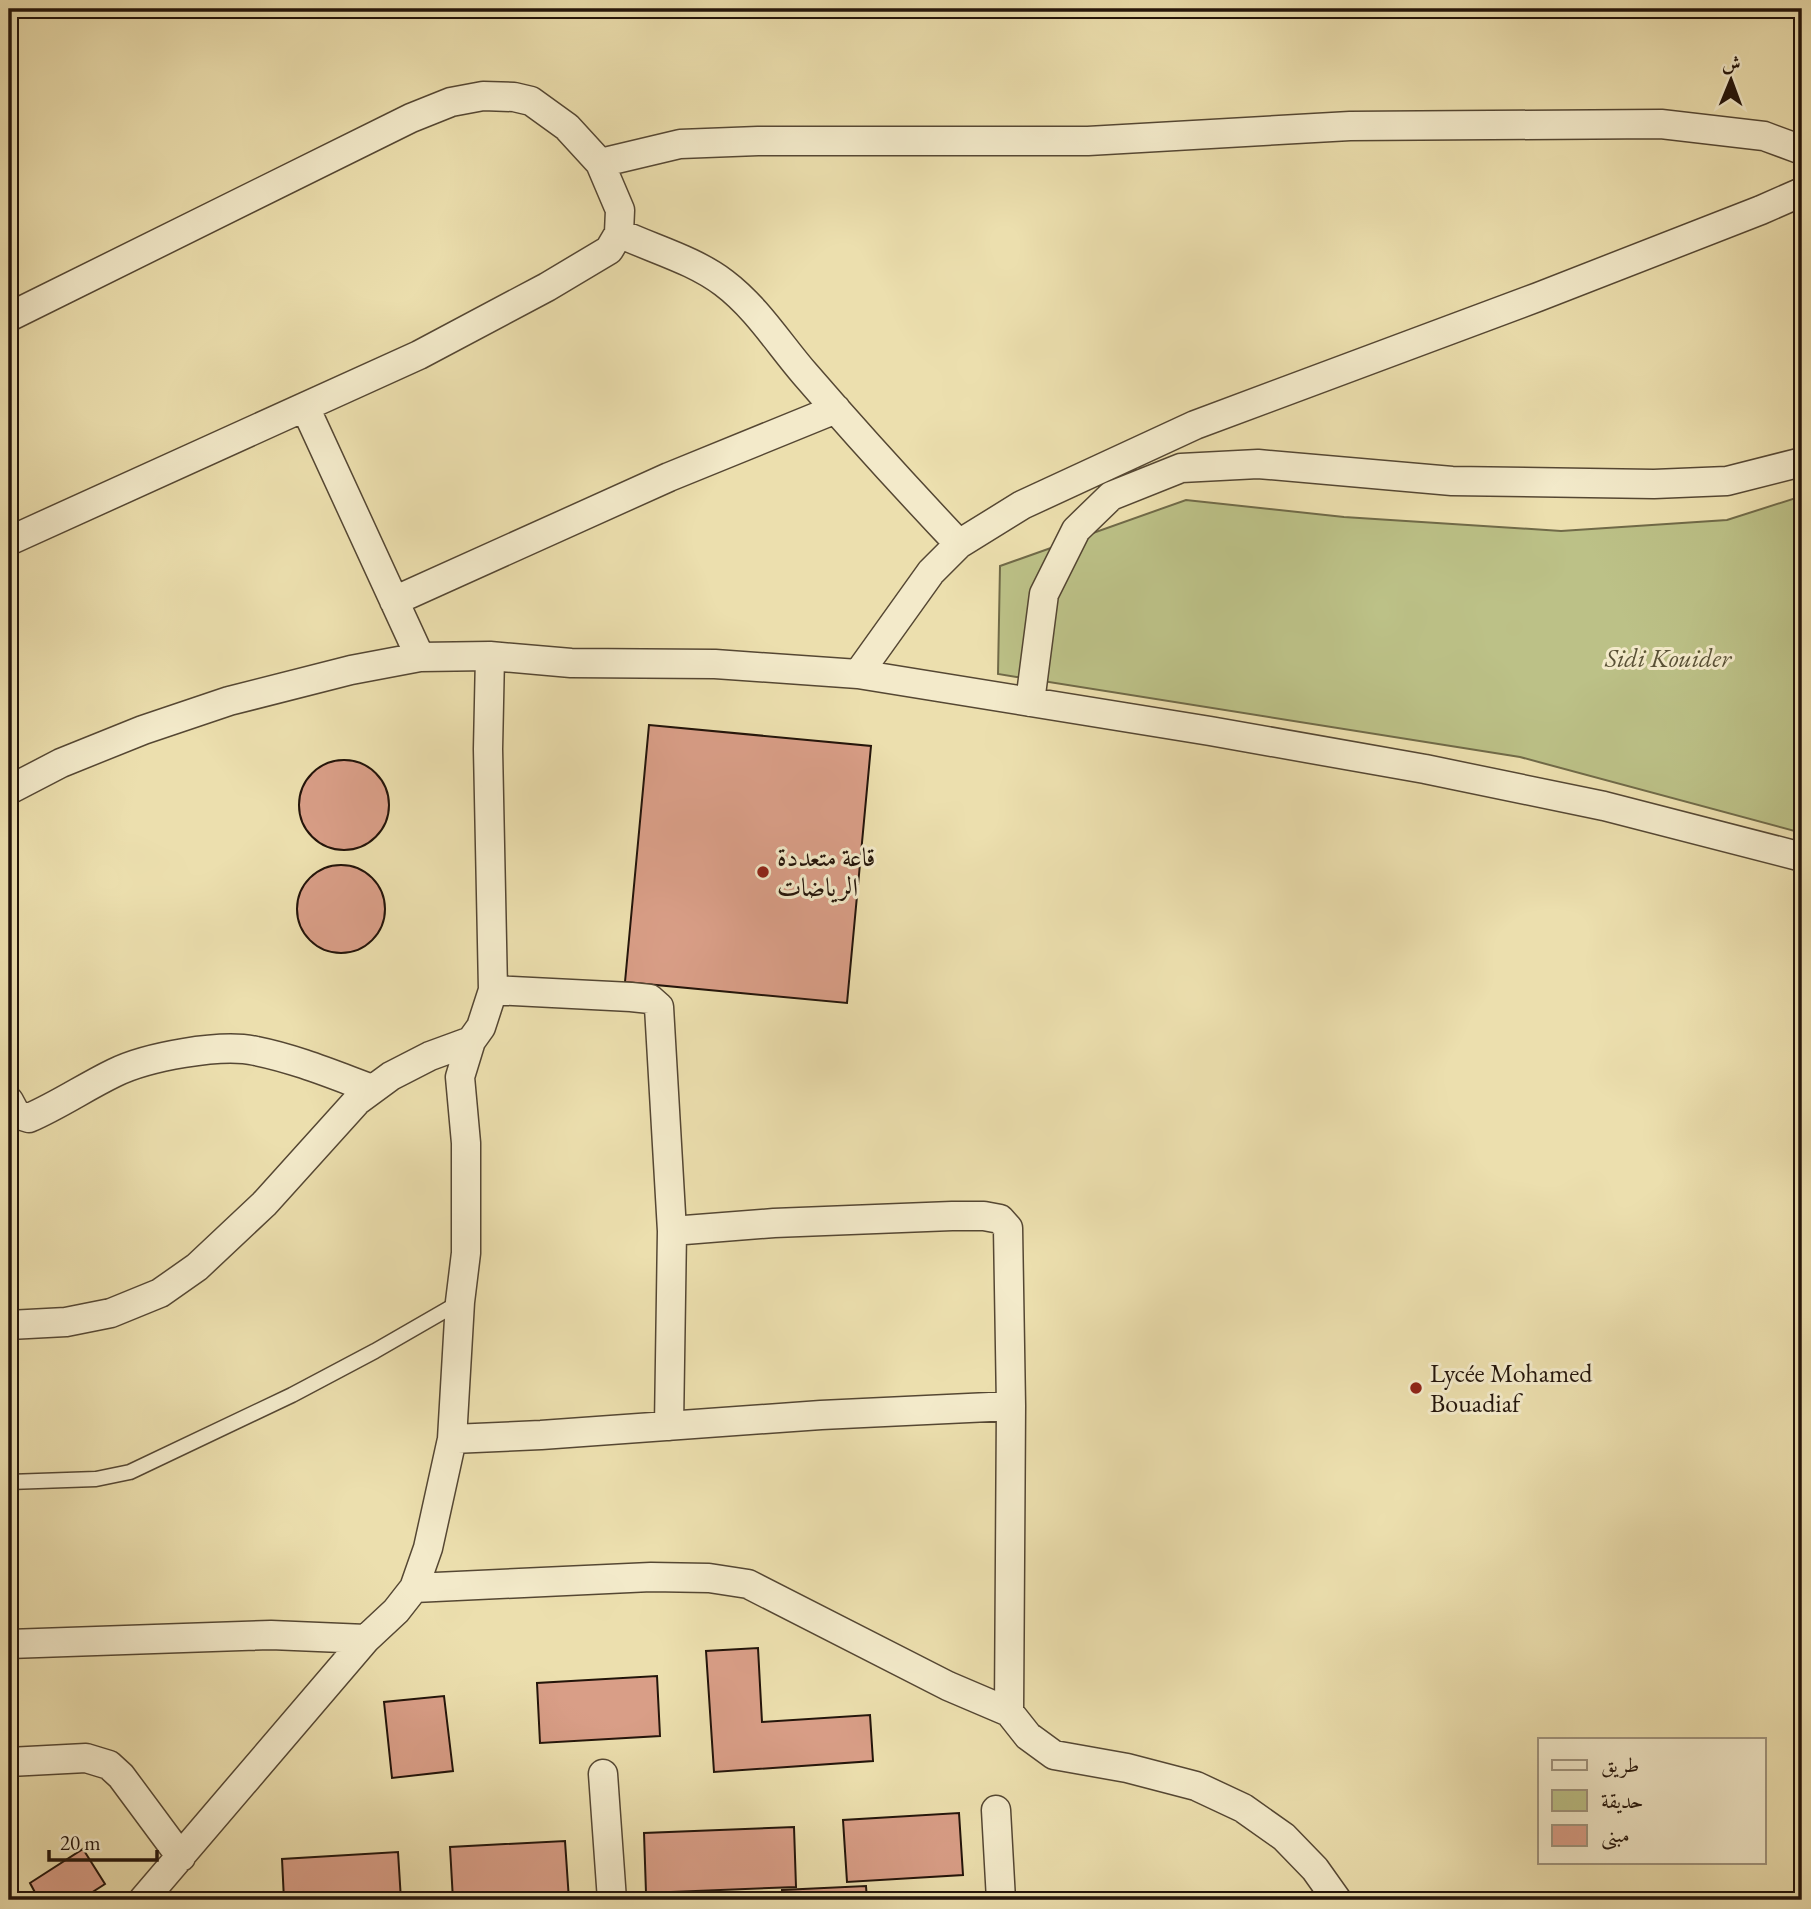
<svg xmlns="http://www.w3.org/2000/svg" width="1811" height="1909" viewBox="0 0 1811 1909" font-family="'EB Garamond',Amiri,serif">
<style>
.green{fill:#bcc187;stroke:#706a48;stroke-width:2}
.building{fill:#d99e87;stroke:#23140a;stroke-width:2}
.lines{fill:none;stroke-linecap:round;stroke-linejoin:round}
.service-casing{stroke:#554733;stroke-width:17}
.minor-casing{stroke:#554733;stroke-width:31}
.service{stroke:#f3eaca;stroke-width:14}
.minor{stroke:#f3eaca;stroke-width:28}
.poi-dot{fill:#8f2418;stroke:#f3eaca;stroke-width:2.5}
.labels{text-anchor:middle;stroke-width:6;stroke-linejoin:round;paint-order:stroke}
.park-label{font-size:26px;font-style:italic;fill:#595136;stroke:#f3eaca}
.poi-label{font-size:26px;fill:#23140a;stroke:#f3eaca;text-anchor:start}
</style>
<rect width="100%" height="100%" fill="#ecdfae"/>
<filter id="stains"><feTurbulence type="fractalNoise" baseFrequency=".00286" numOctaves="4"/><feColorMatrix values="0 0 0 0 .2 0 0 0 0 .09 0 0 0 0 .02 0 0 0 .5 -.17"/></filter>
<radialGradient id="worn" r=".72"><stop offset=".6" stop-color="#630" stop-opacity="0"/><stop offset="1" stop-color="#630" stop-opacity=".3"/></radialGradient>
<path class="green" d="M1802,496V833L1520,757L998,674L1000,566L1186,500L1344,517L1561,531L1727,520Z"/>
<path class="building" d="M649,725L871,746L847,1003L625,982Z
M299 805a45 45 0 1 1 90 0a45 45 0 1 1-90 0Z
M297 909a44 44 0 1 1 88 0a44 44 0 1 1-88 0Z
M758,1648L762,1722L870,1715L873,1761L714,1772L706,1651Z
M657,1676L660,1736L540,1743L537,1683Z
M444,1696L453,1771L392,1778L384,1702Z
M959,1813L963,1875L847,1882L843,1820Z
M794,1827L796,1887L646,1893L644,1833Z
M565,1841L569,1900H453L450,1847Z
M83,1849L105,1884L80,1900H39L30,1883Z
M398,1852L401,1900H284L282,1859Z
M866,1886L867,1900H782V1890Z"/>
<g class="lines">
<g class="service-casing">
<path id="service" d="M9,1482L96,1479L130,1472L292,1395L375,1351L460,1302"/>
</g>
<g class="minor-casing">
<path id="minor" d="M600,163L680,144L758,141H1088L1350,126L1661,124L1764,136L1802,150
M619,233C653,249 694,260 724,283C757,308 779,344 805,374C855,432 907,489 959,544
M9,317L411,118L451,102L483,96L514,97L531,101L567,127L600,163L620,210L619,233L609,250L547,287L419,355L9,541
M305,407L420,657
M394,601L669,477L836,409
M858,674L931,572L959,544L1022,505L1195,425L1538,297L1761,210L1802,192
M1030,702L1044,594L1076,530L1111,496L1181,468L1258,464L1452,481L1654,484L1727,481L1802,462
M9,790L61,763L143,730L229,701L351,670L420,657L490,656L571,663L715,664L858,674L1210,731L1425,769L1604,806L1802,857
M493,990L631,997L650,999L659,1007L672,1231L669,1426
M9,1101L16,1114L29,1118C59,1105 85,1087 114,1073C146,1057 221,1043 256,1051C296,1059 334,1075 372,1089
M672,1231L774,1223L952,1216H984L1000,1219L1008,1228L1011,1406L1009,1712
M9,1325L66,1322L111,1313L160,1293L197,1267L264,1204L357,1101L391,1076L430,1056L471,1041
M452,1439L541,1435L821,1415L1011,1406
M414,1588L651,1577L709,1578L748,1584L948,1686L1009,1712L1028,1736L1054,1755L1127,1768L1196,1786L1243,1808L1284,1837L1315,1869L1337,1900
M9,1644L271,1635L366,1639
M9,1762L86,1758L109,1765L121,1776L181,1857
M603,1774L612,1900
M996,1810L1001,1900
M143,1900L366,1639L396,1611L414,1588L428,1548L452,1439L460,1302L466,1253V1143L460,1077L471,1041L481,1027L493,990L488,749L490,656"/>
</g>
<use href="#service" class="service"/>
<use href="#minor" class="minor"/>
</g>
<g class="poi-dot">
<circle cx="763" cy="872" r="7"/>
<circle cx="1416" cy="1388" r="7"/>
</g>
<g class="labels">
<g class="park-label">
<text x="1668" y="667">Sidi Kouider</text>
</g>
<g class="poi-label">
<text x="777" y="866">قاعة متعددة<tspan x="777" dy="30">الرياضات</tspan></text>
<text x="1430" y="1382">Lycée Mohamed<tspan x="1430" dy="30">Bouadiaf</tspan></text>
</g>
</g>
<rect width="1811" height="1909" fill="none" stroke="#ecdfae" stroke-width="35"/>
<rect x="10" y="10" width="1790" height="1888" fill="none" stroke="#23140a" stroke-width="3.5"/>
<rect x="18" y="18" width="1776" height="1874" fill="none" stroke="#23140a" stroke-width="2"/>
<rect x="1538" y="1738" width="228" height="126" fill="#f3eaca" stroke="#a0947d" stroke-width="2"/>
<rect x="1552" y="1760" width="35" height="10" fill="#f3eaca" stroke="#a0947d" stroke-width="2"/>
<text x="1601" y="1772" font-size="21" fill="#23140a">طريق</text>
<rect x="1552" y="1790" width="35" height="21" fill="#bcc187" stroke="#a0947d" stroke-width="2"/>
<text x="1601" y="1808" font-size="21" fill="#23140a">حديقة</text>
<rect x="1552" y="1825" width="35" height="21" fill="#d99e87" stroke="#a0947d" stroke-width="2"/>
<text x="1601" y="1842" font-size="21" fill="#23140a">مبنى</text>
<g transform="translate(1731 80) rotate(1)" stroke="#f3eaca" stroke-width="5" paint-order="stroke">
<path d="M0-5L12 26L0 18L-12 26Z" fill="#23140a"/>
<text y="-10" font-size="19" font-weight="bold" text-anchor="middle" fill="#23140a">ش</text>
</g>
<path d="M49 1850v10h108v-10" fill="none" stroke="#23140a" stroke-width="3.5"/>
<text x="60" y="1850" font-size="21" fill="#23140a" stroke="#f3eaca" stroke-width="5" paint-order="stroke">20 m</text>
<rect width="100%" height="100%" filter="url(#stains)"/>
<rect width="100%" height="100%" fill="url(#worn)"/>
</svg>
